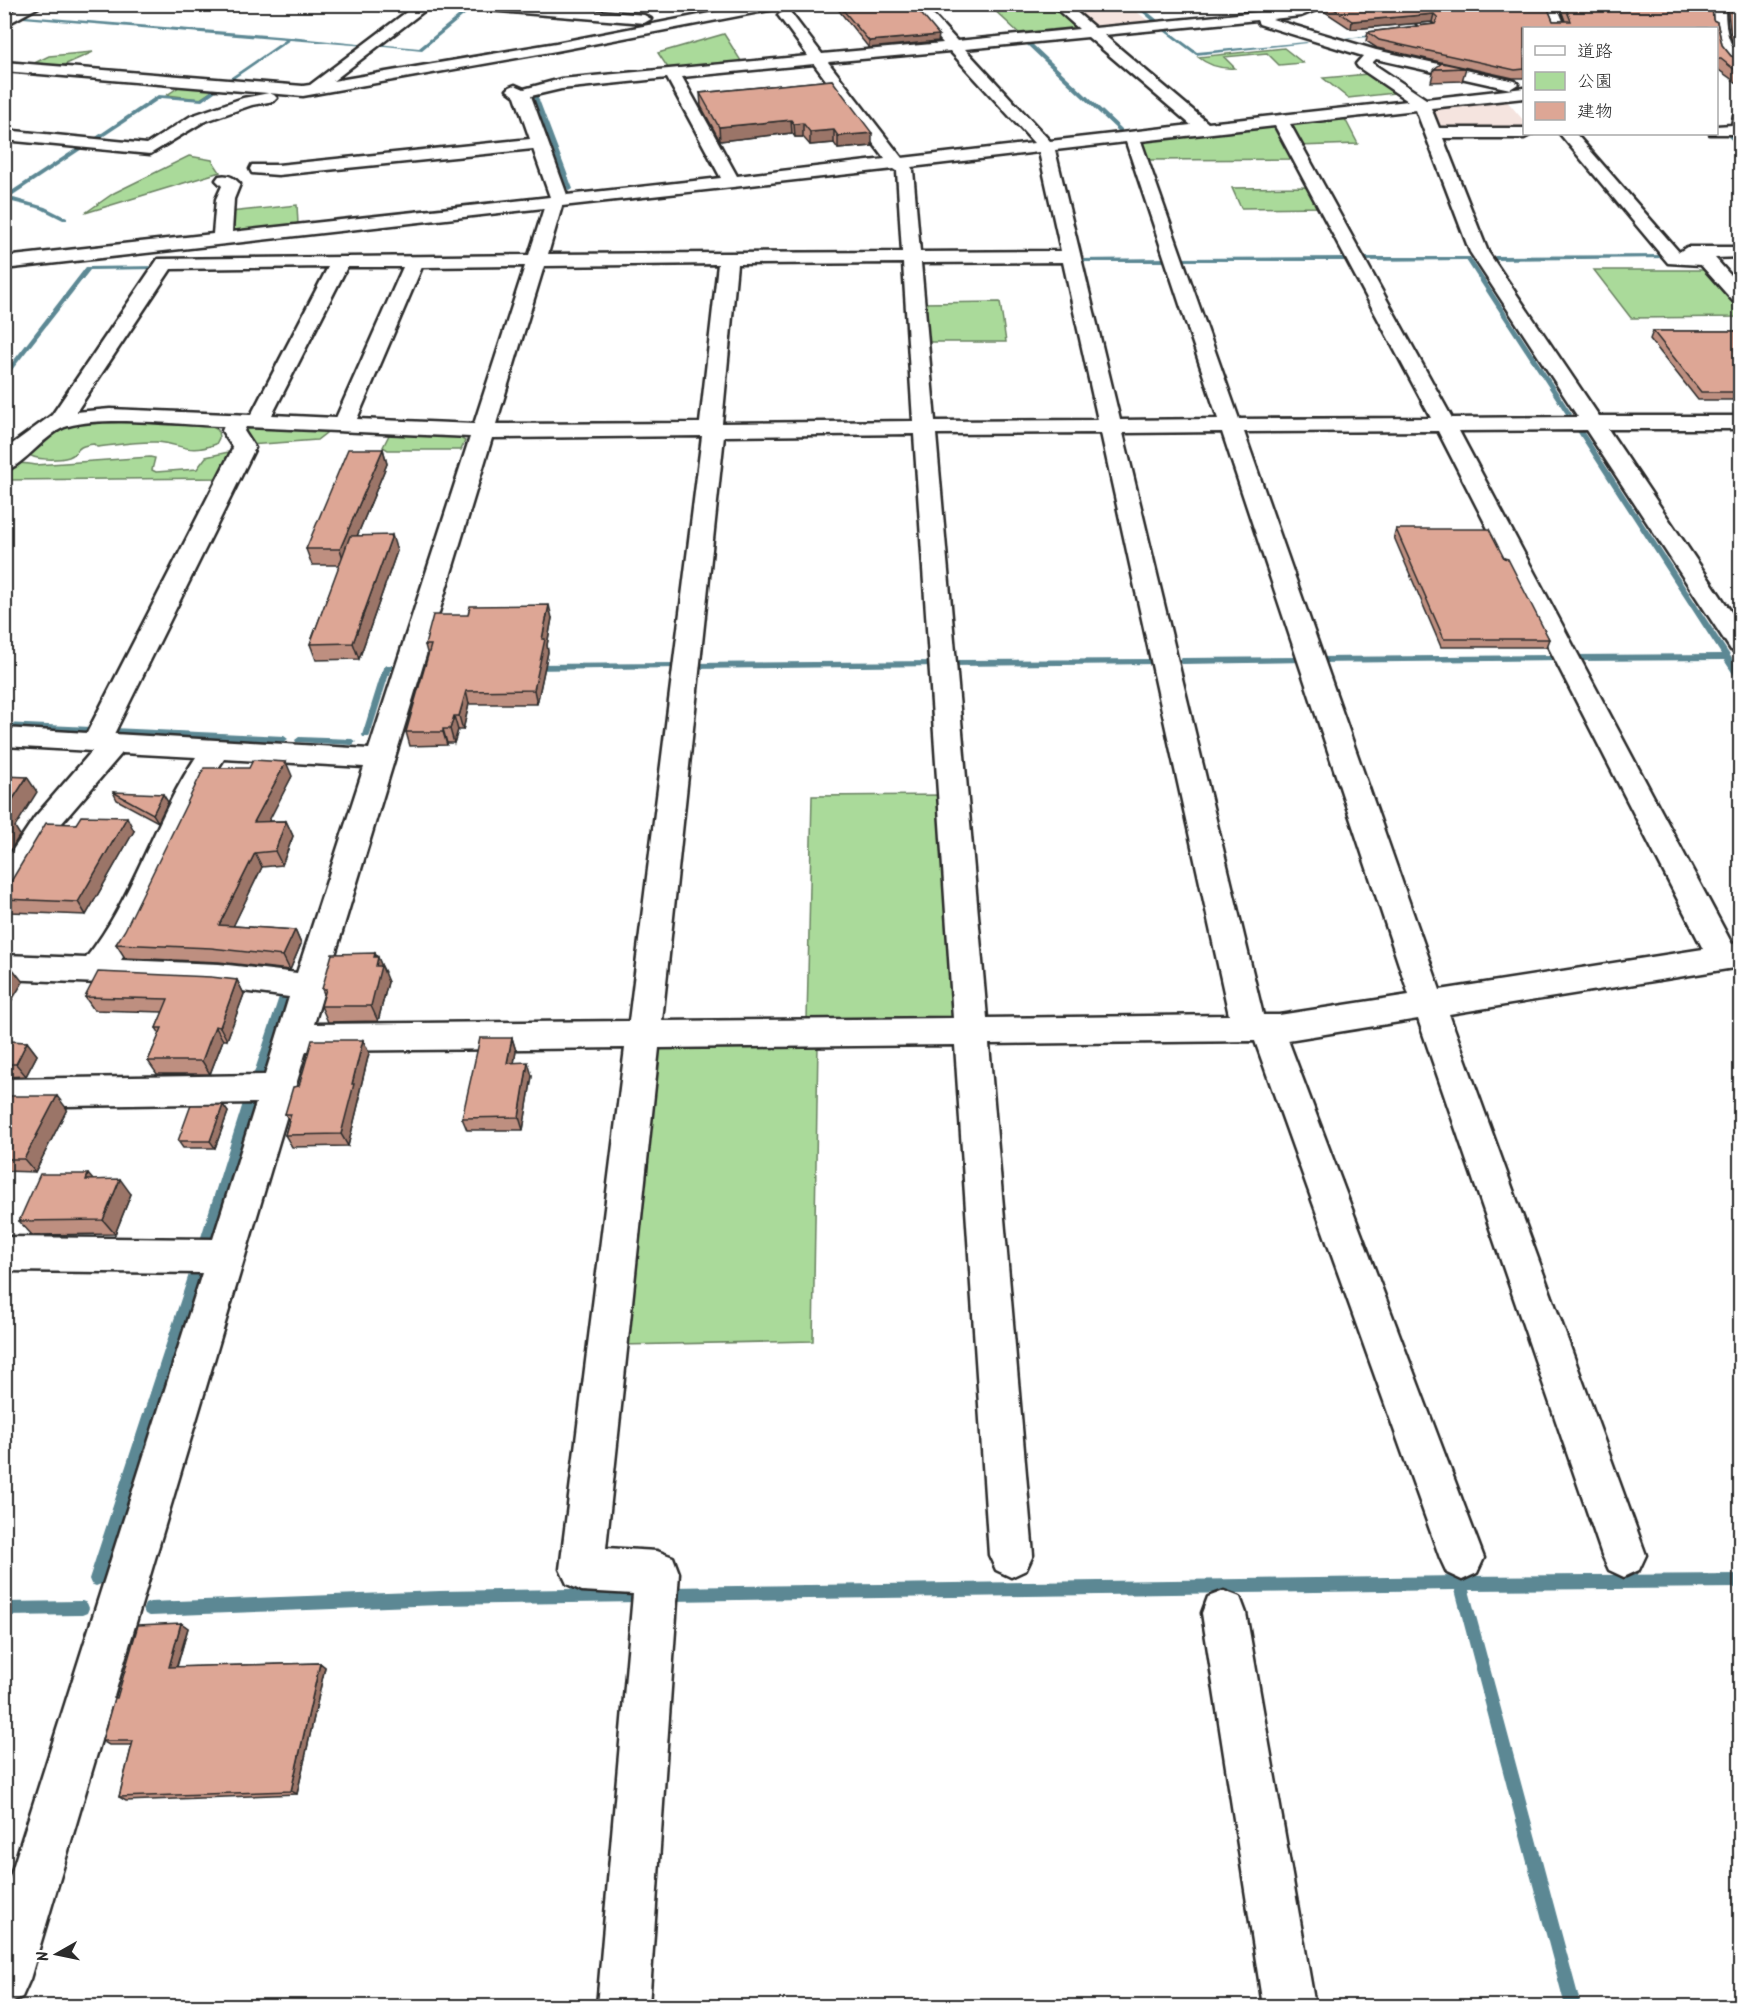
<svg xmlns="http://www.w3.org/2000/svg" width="1745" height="2011" viewBox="0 0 1745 2011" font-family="Kalam,'Klee One',sans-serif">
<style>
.built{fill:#f5e4df}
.green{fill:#aada9a;stroke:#6a8262;stroke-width:1.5}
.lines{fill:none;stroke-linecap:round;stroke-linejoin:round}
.stream{fill:#5b8894;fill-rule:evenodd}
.minor-casing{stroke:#2b2b2b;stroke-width:5}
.minor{fill:#fff;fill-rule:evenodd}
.wall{fill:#be8f80;stroke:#2b2b2b;stroke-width:1.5}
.shaded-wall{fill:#9b7468;stroke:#2b2b2b;stroke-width:1.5}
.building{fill:#dda695;stroke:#2b2b2b;stroke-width:1.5}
</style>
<rect width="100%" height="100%" fill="#fff"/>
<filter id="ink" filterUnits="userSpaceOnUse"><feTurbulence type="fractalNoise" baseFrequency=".0167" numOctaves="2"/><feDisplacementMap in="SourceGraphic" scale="12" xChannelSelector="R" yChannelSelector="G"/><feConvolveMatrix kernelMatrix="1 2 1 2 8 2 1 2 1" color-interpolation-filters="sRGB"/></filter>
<g filter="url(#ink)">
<path class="built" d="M1062,5H1128L1151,23L1094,29Z
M1506,100L1524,121V130H1442L1433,109Z"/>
<path class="green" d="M989,5H1055L1083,29L1022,36Z
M724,34L743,64L670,71L658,53Z
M1284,48L1303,63L1279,65L1267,53L1224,57L1235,68C1221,69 1209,66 1198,57Z
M93,52L55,69L28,66L49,56Z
M1368,74L1395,93L1348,98L1323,78Z
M185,83L218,87L200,99L167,95Z
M1344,117L1358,144L1298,146L1288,124Z
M1276,127L1299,159L1145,160L1139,142Z
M189,156L212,160L220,172L85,213L114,193Z
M1314,187L1325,207L1241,208L1232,188Z
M297,205L298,224L238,231L230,228V212Z
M1594,270H1712L1740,301V317L1631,318Z
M1000,302L1006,342H924L921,303Z
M106,421L207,424L218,430L219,438L216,444C188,455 182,444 157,442C138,441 116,445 97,447L94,444C73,446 80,453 69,457C59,460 34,461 27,453L64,423Z
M246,426L324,429L326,433L317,440L249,445L239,430Z
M394,432L457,436L465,441L461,450H388L383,447L389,435Z
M233,451L225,478L5,480C4,460 20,462 36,465L150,457L155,458L152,470L156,472L197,469L206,457Z
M945,795L955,1020L807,1021L812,796Z
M818,1044L813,1341L621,1345L659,1047Z"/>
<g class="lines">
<path class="stream" d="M1133,4H1138L1159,21V23H1155Z
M469,7L473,8L422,50L375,45L377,44L419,48Z
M25,16L290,37L368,45L366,46L290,40L226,84L224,82L285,40L23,18Z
M1162,26L1197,52L1306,42L1308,43L1196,55L1160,28Z
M1382,34L1380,36L1346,39L1344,38Z
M1026,42H1030L1122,129V131H1118L1026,44Z
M218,86L222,87L202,101L161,98L95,142L90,141L158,95L201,98Z
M553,89L555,91L538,97L573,189L570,191L567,189L533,96Z
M1727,134H1731L1740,144V147L1727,136Z
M83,144L88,145L10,197L45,207L67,218V220H63L41,209L4,200V196Z
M1669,255V257L1667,258L1495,260L1492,258L1495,256Z
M1470,257L1572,414L1571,415L1566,414L1466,260L1361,261L1358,259L1361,257Z
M1180,258L1349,257L1352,259L1349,261H1178L1177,260Z
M1079,259L1169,258L1172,260L1169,262H1077L1076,261Z
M159,266V268L157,269L90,270L4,380V373L86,267Z
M1580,429L1583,431L1731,657L1740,672V681L1737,680L1724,660L1573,661L1569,658L1573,655L1721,654L1577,431Z
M1561,655L1564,656V660L1317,663L1313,660L1317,657Z
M1304,657L1308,660L1307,662L1182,664L1178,661L1182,658Z
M1156,659L1160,662L1159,664L951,666L947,663L951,660Z
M937,661L940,662V666L693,669L689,666L693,663Z
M677,663L680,664V668L531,670L527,667L531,664Z
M387,665H393L397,668L390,671L370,735L369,737H363L362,735L383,668Z
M4,723L91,727L95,730L91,733L4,729Z
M113,728L284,736L288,739L284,742L110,733V729Z
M299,737L352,739L356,742L352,745L296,742L295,740Z
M284,993L288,994L289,997L262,1079L261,1082H253L252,1079L279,997L280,994Z
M250,1095L254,1097L256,1100L213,1237L211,1241L207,1242L203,1241L201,1237L244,1100L246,1097Z
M197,1263L201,1264L203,1268L103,1579L101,1584L96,1586L91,1584L89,1579L191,1268L193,1264Z
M1740,1574V1588L1469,1590L1581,2006H1565L1455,1590L671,1601L666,1599L664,1594L666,1589L671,1587L1460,1576Z
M640,1588L645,1590L647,1595L645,1600L640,1602L440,1605L150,1616L145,1614L143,1609L145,1604L150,1602L440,1591Z
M82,1601L87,1603L89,1608L87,1613L82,1615L4,1616V1602Z"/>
<g class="minor-casing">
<path id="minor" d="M26,4H44L4,26V16Z
M417,4H433L333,81L556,43L756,4H787L780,8L556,51L303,96L4,71V62L303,86L310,85Z
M456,4H519L644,15L651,19L644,23L463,8Z
M908,4H923L957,41L1079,29L1051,4H1067L1095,28L1299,8L1309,4H1331L1301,16L1272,19L1376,50L1515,81L1518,84L1510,89L1376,59L1372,63L1426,99L1524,88V98L1431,108L1439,128H1524V134H1532L1524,138H1443L1488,252L1599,416H1740V429H1608L1740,625V652L1731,650L1586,430L1459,431L1732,944L1740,943V967L1449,1014L1646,1555L1639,1570L1624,1577L1609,1570L1602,1555L1418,1019L1288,1040L1484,1558L1477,1573L1462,1580L1447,1573L1440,1558L1255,1041L989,1044L1033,1555L1026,1570L1011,1577L996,1570L989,1555L955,1045L659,1048L606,1548L657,1551L673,1557L679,1573L649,2006H597L633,1594L582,1591L567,1584L560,1569L625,1048L306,1051L30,1979L22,1997L4,2005V1896L202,1273L4,1271V1237L213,1239L256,1103L4,1107V1079L265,1075L289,997L219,988L4,979V955L86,958C132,901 154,820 196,757L122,753L55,831L15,897L4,900V863L35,817L92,751L4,746V728L87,733L233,448L222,431L224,426C181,425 107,415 68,426C47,431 24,466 4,471V450L52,415L158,259L529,255L544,208L4,269V257L213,234L216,199L222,186L216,180L219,176C228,174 234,177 240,184L234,199L232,232L550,197L533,149L278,175L252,173L250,169L252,165H278L530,139L515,96L507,90L510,87L515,85L524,89L561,79L808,56L778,15L785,11L790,12L822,54L943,43ZM1257,20L1259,24L1363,56L1356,64L1358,67L1408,101L1208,123L1104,35ZM1088,37L1191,125L1050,141L965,49ZM950,51L1034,143L902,158L828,62ZM814,64L885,159L737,176L682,77ZM667,78L721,178L567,195L531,96L561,89ZM1416,110L1470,252L1578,417L1452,418L1290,124ZM1275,126L1431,418L1239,419L1141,141ZM1126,142L1218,419L1120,420L1055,150ZM1039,152L1061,251L920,252L913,170L911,167ZM894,169L897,171L902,252L548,254L562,206ZM1063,262L1098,420L935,421L921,263ZM903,263L913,421L722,423L737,264ZM718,264L700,423L496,424L544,266ZM525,266L474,424L357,419L422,267ZM328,267L251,415L110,409L76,412L171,269ZM347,267H403L336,418L272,415ZM246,427L470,437L369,749L114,734L255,448L244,431ZM1438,431L1703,949L1440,990L1244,432ZM1222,432L1409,995L1279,1015H1263L1123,433ZM1101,433L1229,1015L987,1018L936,434ZM914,434L953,1018L662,1021L724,436ZM702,436L629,1021L314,1024L492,438ZM224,759L364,767L297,973L219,964L121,960L132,943L204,790Z
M1401,4H1416L1434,27L1432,30H1422Z
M1542,4H1556L1566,28H1552Z
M1711,4H1725C1725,23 1726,43 1740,56V67C1721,64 1716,45 1716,28H1712Z
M269,93L274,95L277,98L274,101L252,105L203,122L150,154L4,140V130L147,144L191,116L243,98Z
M1740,113V134H1710H1716V126L1732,125L1734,115Z
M1560,134H1576L1679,252L1687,247H1740V257L1715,258L1740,286V303L1733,301L1701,265L1668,263Z
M1224,1591L1240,1597L1246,1613L1315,2006H1263L1202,1613L1208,1597Z"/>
</g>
<use href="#minor" class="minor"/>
</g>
<path class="wall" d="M836,4H913L938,41L869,48L836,7Z
M1323,4H1546L1553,21H1565L1559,4H1712L1713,20L1717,22L1722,45L1731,56L1740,59V85L1716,68V28H1524V78H1513L1377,48L1366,41L1368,32L1434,24L1432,22L1351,29L1322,10Z
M1727,4H1740V53L1731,38Z
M1466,68L1462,81L1431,82L1434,69Z
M832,80L872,146L838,149L834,143L810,145L803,137H795L792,133L720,141L701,106L700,93Z
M1653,331H1740V400H1698L1650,339Z
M383,449L387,464L357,536L397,551L359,659L316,660L310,644L340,565H312L306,549Z
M1396,529L1504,558L1549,639L1546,647H1441L1394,537Z
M552,618L547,645L548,652L537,704H469L463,730H458L454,743H447V745L410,746L406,732L428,656L425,645Z
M292,776L268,821H286L293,836L282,865L262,867L233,926L295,930L301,944L290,970L219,962L125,958L116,944Z
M113,792L168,802L158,822L117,800Z
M134,831L86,915L10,912L4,904V893Z
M375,953L385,972L384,974L388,982L378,1021L328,1022L321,1006L324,994L322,989Z
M237,980L244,994L227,1040H223L210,1074H157L148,1061L160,1034L156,1028L163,1012L94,1010L85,997Z
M512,1038L516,1051L514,1063L532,1076L523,1130H467L462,1118Z
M363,1040L369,1053L359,1094L360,1097L348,1146L292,1147L285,1135L289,1120L285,1114L299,1086Z
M4,1041L27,1042L37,1055L26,1076L4,1077Z
M4,1096L67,1109L35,1172L4,1171Z
M223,1105L228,1112L215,1148H183L178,1141Z
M93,1180L131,1194L115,1234L32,1235L19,1221Z
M181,1623L188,1628L177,1667L320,1663L325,1667L297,1794L126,1801L119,1797L132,1745H109L102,1741L117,1698Z"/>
<path class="shaded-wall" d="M1267,4H1302L1298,6L1266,9Z
M1434,14L1432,22L1351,29L1352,21Z
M939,35L938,41L869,48V41Z
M791,120L792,133L720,141L719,127Z
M803,123V137H795L794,124Z
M834,130V143L810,145V132Z
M872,133V146L838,149V136Z
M383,449L387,464L345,565L340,549Z
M392,535L397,551L359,659L353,643Z
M549,605L552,618L547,645L548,652L537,704L534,690L542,639Z
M466,691L469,704L463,730L459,716Z
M454,716L458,730L454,743L450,729Z
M443,729L447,743V745L443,732Z
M286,762L292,776L261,836L254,822Z
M27,777L37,792L15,827L20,835L4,860V813Z
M163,794L168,802L158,822L153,814Z
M127,817L134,831L86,915L78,902Z
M286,821L293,836L282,865L275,851Z
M255,853L262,867L227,939L219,925Z
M295,930L301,944L290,970L283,956Z
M375,953L377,960L378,957L388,982L378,1021L371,1006L376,966L374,957Z
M12,968L23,982L4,1013V981Z
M237,980L244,994L227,1040L220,1027Z
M215,1026L223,1040L210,1074L202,1061Z
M512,1038L516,1051L512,1076L507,1063Z
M363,1040L369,1053L359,1094L360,1097L348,1146L341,1134L352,1084Z
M27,1042L37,1055L26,1076L16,1064Z
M528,1062L532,1076L523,1130L519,1117Z
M57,1096L67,1109L35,1172L24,1159Z
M223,1105L228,1112L215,1148L210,1141Z
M88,1174L100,1188L86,1180Z
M120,1179L131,1194L115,1234L103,1220Z
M181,1623L188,1628L175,1672L169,1667Z
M320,1663L325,1667L297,1794L291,1791Z"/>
<path class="building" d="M838,4H913L939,35L869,41Z
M1327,4H1546L1553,21H1571L1564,4H1712L1713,20L1717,22L1722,45L1731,56L1740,59V74L1721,59H1716V28H1524V69L1515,70L1379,40L1368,32L1435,24L1438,18L1434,14L1352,21Z
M1731,4H1740V39L1735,30Z
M1442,63L1466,68L1434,69Z
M832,80L872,133L838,136L834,130L810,132L803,123L794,124L791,120L719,127L700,93Z
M1653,331H1740V392H1701Z
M348,449H383L340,549H306Z
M1396,529H1489L1504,558L1508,559L1549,639H1444Z
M392,535L353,643L310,644L350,536Z
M549,605L542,639H545L534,690L466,691L459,716H454L450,729H443V732H406L431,645H425L433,615H468L470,606Z
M253,760L286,762L254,822L286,821L275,851L255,853L219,925L295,930L283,956L211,948L116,944L125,930L204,768H249Z
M4,776L27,777L4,813Z
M113,792L163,794L153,814Z
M81,816L127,817L78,902L4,899V893L46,823L76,824Z
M4,820H10L4,830Z
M375,953L374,957H378L376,966H381L371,1006H321L326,989H322L332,954Z
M4,967L12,968L4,981Z
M98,972L211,977L237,980L220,1027L215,1026L202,1061H148L162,1028H156L168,999L85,997Z
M480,1038H512L507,1063L528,1062L519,1117L462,1118Z
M312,1040H363L352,1084H354L341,1134L285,1135L291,1114H285L293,1087L299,1086Z
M4,1041L27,1042L16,1064H4Z
M4,1096H57L24,1159H4Z
M191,1105H223L210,1141H178Z
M40,1174H88L86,1180L120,1179L103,1220L19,1221Z
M181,1623L169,1667L320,1663L291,1791L119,1797L133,1741H102L114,1698H117L138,1625Z"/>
</g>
<rect width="1745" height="2011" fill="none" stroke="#fff" stroke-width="24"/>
<rect x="12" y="12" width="1721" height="1987" fill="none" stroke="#2b2b2b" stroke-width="2" filter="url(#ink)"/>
<rect x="1523" y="27" width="195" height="108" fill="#ffffff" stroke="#aaaaaa" stroke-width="1.5"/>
<rect x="1535" y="46" width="30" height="9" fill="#ffffff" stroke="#aaaaaa" stroke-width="1.5"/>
<text x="1577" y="57" font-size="18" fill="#2b2b2b">道路</text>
<rect x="1535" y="72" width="30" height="18" fill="#aada9a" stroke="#aaaaaa" stroke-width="1.5"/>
<text x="1577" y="87" font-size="18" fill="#2b2b2b">公園</text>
<rect x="1535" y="102" width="30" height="18" fill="#dda695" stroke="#aaaaaa" stroke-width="1.5"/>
<text x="1577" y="117" font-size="18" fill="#2b2b2b">建物</text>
<g transform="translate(57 1954) rotate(261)" stroke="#ffffff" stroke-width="4.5" paint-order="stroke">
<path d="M0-4.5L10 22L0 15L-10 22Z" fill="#2b2b2b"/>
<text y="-9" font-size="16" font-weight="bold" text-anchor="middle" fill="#2b2b2b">N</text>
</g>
</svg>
